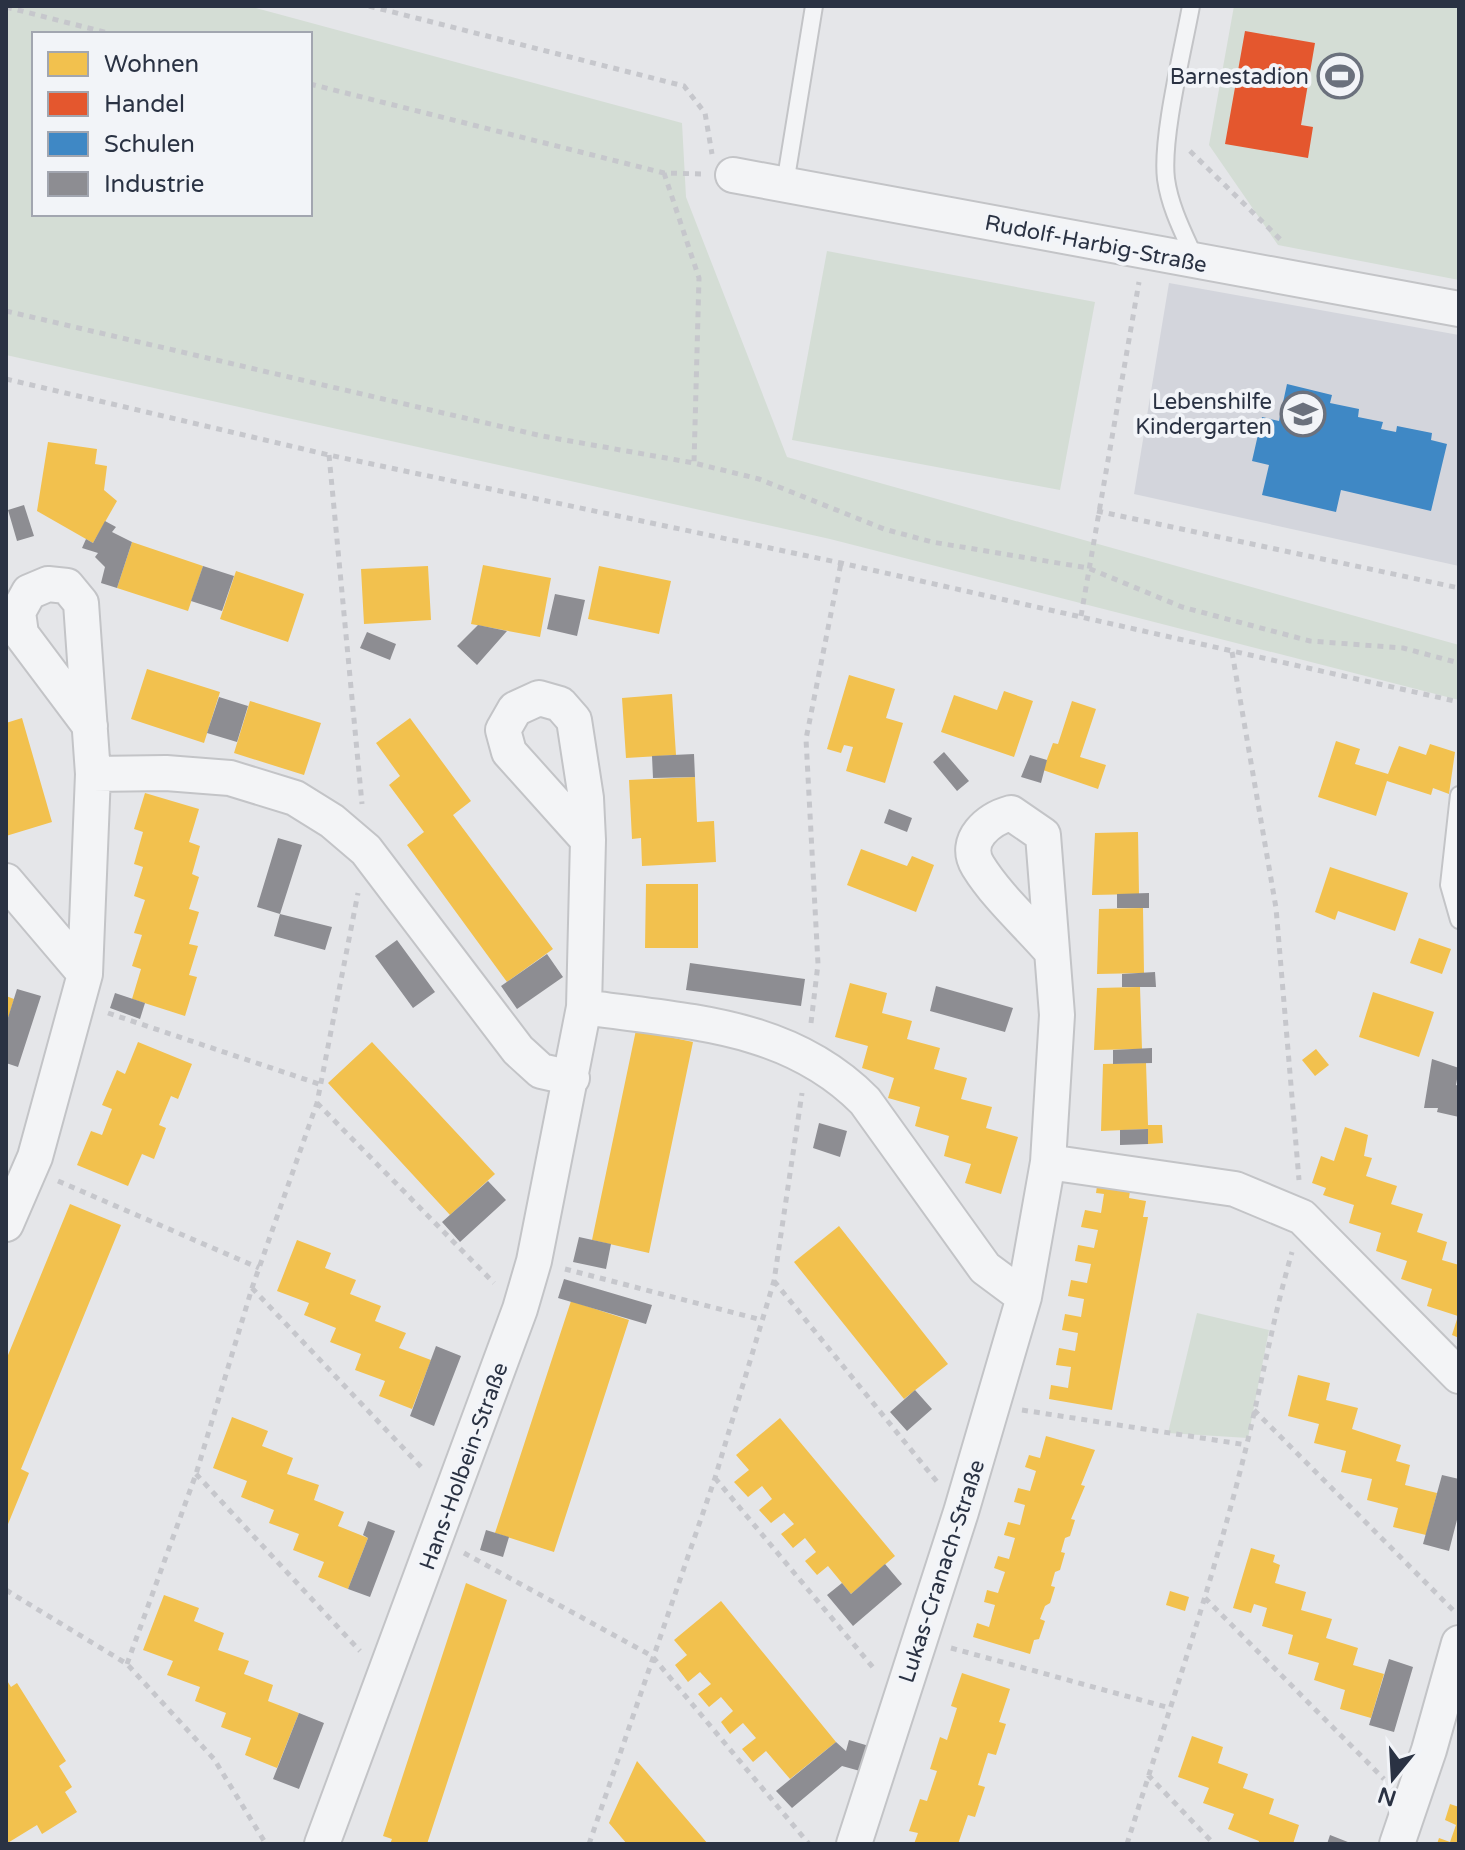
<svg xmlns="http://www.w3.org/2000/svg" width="1465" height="1850" viewBox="0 0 1465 1850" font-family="'Varela Round',sans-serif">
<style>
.built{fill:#d3d5dc}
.green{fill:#d4ddd5;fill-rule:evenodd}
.homes{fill:#f2c14e}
.shops{fill:#e4572e}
.schools{fill:#3f88c5}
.industry{fill:#8d8d92}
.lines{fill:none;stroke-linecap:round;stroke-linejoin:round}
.service-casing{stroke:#c3c4c7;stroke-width:20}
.minor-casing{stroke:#c3c4c7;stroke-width:38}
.path{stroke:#c6c7cc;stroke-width:5;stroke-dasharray:6 6;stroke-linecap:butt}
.service{stroke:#f3f4f6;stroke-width:16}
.minor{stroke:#f3f4f6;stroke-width:34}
.labels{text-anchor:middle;stroke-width:8;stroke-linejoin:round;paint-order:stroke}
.poi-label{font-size:22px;fill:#2a3243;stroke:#f2f4f8;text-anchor:end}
.street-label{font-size:22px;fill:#2a3243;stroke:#f2f4f8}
</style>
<rect width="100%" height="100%" fill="#e5e6e9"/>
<path class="built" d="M1169,283L1459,335V566L1134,494Z"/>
<path class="green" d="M6,6H248L682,123L686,197L787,457L1459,645V700L830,539L6,355ZM34,34H310V214H34Z
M1234,6H1459V280L1278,245L1209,145Z
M827,251L1095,302L1060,490L792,440Z
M1197,1313L1269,1330L1248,1438L1168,1433Z"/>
<path class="homes" d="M48,442L97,449L95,464L107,466L104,490L117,501L93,543L37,511Z
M132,542L203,566L188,611L117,588Z
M483,565L551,578L540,637L471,624Z
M428,566L431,620L364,624L361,569Z
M599,566L671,581L659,634L588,619Z
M236,571L304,594L288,642L220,619Z
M147,669L220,692L204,743L131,719Z
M849,675L895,689L886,718L903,723L885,783L846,771L853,747L844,745L841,753L827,749Z
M1004,691L1033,701L1014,757L941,732L954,695L997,710Z
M672,694L676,755L626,758L622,698Z
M250,701L321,723L304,775L234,753Z
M1072,701L1096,709L1080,757L1106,765L1098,789L1043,770L1053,743L1058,744Z
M22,718L52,822L6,836V723Z
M410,718L471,801L453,815L553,949L507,982L407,845L424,832L389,785L400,776L376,743Z
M1336,741L1360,749L1355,764L1388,774L1399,746L1426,755L1430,744L1455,752L1449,794L1433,788L1431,795L1387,781L1376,816L1318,797Z
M695,777L697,822L714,821L716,862L642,866L641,838L632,839L629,780Z
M145,793L199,809L189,842L200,846L192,874L199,877L189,909L199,912L189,944L198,946L189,975L197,977L185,1016L132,999L141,969L132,966L142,935L134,933L145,900L134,896L143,867L134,864L143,832L134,829Z
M1138,832L1139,894L1092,895L1095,833Z
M861,849L907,866L912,856L934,865L916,912L847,885Z
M1330,867L1408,893L1395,931L1338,911L1335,920L1315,912Z
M646,884H698V948H645Z
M1143,908L1144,973L1097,974L1099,909Z
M1419,938L1451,949L1442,974L1410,963Z
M850,983L887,993L882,1013L912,1021L907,1039L940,1048L934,1069L967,1078L961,1099L992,1107L986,1128L1018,1137L1001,1194L965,1183L971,1164L944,1156L949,1136L915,1126L920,1107L888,1098L894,1078L862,1068L868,1046L835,1037Z
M1140,987L1142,1049L1094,1050L1097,988Z
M1373,992L1434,1012L1419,1057L1359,1037Z
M6,996L14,999L7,1022H6Z
M636,1030L693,1042L649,1253L592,1240Z
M138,1042L192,1064L178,1099L171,1096L159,1125L166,1128L154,1159L142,1154L128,1186L77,1165L91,1131L102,1135L112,1109L102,1105L117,1070L125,1074Z
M372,1042L495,1174L450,1215L328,1083Z
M1316,1049L1329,1065L1315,1076L1302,1060Z
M1146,1063L1148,1125H1162L1163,1143L1148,1144V1129L1101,1131L1103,1064Z
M1345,1127L1368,1135L1364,1156L1372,1158L1366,1176L1397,1186L1391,1204L1423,1214L1417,1232L1447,1242L1442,1260L1459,1265V1338L1452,1335L1458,1316L1427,1306L1432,1289L1401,1279L1407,1261L1376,1251L1381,1233L1349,1223L1354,1205L1323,1195L1326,1188L1312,1183L1321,1156L1334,1161Z
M1098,1179L1131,1184L1129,1198L1146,1201L1143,1217H1148L1112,1410L1049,1399L1051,1385L1068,1388L1071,1367L1056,1365L1059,1348L1075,1351L1078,1333L1062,1330L1065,1314L1081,1317L1084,1299L1068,1296L1071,1280L1087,1283L1091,1264L1075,1261L1078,1245L1094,1248L1098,1230L1081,1227L1085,1210L1101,1213L1104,1194L1096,1193Z
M70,1204L121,1225L21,1469L29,1473L6,1529V1360Z
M839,1226L948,1364L904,1399L794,1262Z
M297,1240L331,1253L325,1268L356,1280L350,1294L381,1306L375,1321L406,1333L399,1348L431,1360L412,1409L379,1396L385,1381L355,1370L361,1354L330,1342L336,1328L304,1315L309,1303L277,1291Z
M571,1301L629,1320L554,1552L495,1533Z
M1298,1375L1330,1383L1326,1400L1358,1408L1352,1429L1401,1445L1396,1461L1410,1465L1405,1485L1437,1493L1426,1535L1393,1527L1398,1508L1367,1500L1372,1479L1341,1472L1346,1451L1314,1443L1319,1424L1288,1416Z
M232,1417L268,1431L262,1446L293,1458L287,1474L319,1485L314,1500L344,1512L338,1526L368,1538L348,1589L318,1577L324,1562L293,1550L299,1534L269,1523L274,1510L241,1497L247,1481L213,1468Z
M780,1418L895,1556L851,1594L828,1566L817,1575L805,1561L816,1552L805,1538L793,1548L781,1534L794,1524L784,1513L771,1523L759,1510L772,1499L762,1486L748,1497L734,1482L749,1470L736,1455Z
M1046,1436L1095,1450L1081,1485L1085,1486L1071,1519L1075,1520L1070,1536L1065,1538L1061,1552L1065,1553L1060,1570L1055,1572L1051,1586L1055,1587L1050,1603L1045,1606L1040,1619L1045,1621L1039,1639L1034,1640L1030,1654L973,1637L977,1623L989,1627L995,1605L984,1602L987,1590L998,1593L1005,1572L994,1568L998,1556L1009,1559L1015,1538L1004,1535L1008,1522L1020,1525L1025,1505L1014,1502L1018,1488L1030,1491L1036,1471L1025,1467L1029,1455L1040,1458Z
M1251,1548L1275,1555L1273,1562L1280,1565L1275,1583L1306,1592L1301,1610L1332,1619L1326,1638L1358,1648L1353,1665L1384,1674L1371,1718L1340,1709L1345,1690L1314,1680L1319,1663L1288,1654L1293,1635L1262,1626L1267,1608L1254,1604L1251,1613L1233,1608Z
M466,1583L507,1600L427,1844H390L392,1839L383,1836Z
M1170,1591L1189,1597L1185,1611L1166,1605Z
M164,1595L199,1608L194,1621L224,1633L218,1650L249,1661L244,1674L273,1685L268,1701L299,1713L277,1768L245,1755L251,1738L221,1727L226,1713L195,1701L200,1687L167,1675L173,1661L143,1650Z
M721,1601L836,1742L790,1779L766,1751L753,1762L742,1749L756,1738L743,1723L730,1734L721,1722L733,1711L721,1697L709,1707L698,1694L711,1684L700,1672L688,1682L675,1665L687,1655L674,1640Z
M962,1673L1010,1689L999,1722L1006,1724L996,1755L988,1753L978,1785L985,1787L975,1817L968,1815L958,1844H914L918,1833L909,1831L920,1799L927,1801L937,1771L930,1769L940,1737L947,1740L957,1708L951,1706Z
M6,1679L11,1687L17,1683L66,1761L59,1766L72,1787L65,1792L77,1812L42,1834L37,1825L6,1844Z
M1192,1736L1223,1747L1218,1763L1248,1774L1243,1788L1274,1799L1269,1814L1299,1825L1293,1844H1258L1259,1841L1228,1829L1234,1814L1203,1803L1209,1788L1178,1777Z
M637,1761L708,1844H627L609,1823Z
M1450,1804L1459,1807V1844H1437L1439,1838L1450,1842L1456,1825L1445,1820Z"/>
<path class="shops" d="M1245,31L1315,43L1301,125L1313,127L1308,158L1225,144Z"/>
<path class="schools" d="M1287,384L1332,395L1330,403L1359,409L1358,417L1383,422L1381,429L1396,432L1397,426L1432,433L1431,440L1447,444L1431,511L1341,490L1336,512L1262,495L1269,465L1252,461L1262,417L1279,421Z"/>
<path class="industry" d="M24,505L34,536L17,541L8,510Z
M105,521L116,527L112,532L132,542L117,588L101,583L105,567L95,557L98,553L82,548L86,539L93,543Z
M203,566L234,576L222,611L191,601Z
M555,594L585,600L577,636L547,629Z
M478,625L507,631L477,665L457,646Z
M367,632L396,644L390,660L360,648Z
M219,697L248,706L237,742L207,733Z
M944,752L969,781L957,791L933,762Z
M694,754L695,777L653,778L652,756Z
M1030,755L1047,760L1041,783L1021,777Z
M889,809L912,818L907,832L884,823Z
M278,838L302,845L280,914L257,907Z
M1149,893V908H1117V894Z
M280,914L332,927L325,950L274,936Z
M397,940L435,992L413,1008L375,956Z
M547,954L563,977L517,1009L501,986Z
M690,963L805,979L801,1006L686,990Z
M1155,972L1156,987H1122V974Z
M936,986L1013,1008L1005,1032L930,1011Z
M17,989L41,996L18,1067L6,1063V1024Z
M115,993L145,1003L140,1019L110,1008Z
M1152,1048V1063L1113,1064V1050Z
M1432,1059L1459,1068L1456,1085L1459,1086V1117L1437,1112L1438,1108H1424Z
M819,1123L847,1131L840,1157L813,1148Z
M1148,1129V1144L1120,1145V1130Z
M488,1181L506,1200L460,1242L442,1222Z
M579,1237L611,1244L606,1269L573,1262Z
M564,1279L652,1305L646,1324L558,1298Z
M436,1346L461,1356L434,1426L410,1416Z
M915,1390L932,1409L907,1431L890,1412Z
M1442,1475L1459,1479V1512L1449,1551L1423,1544Z
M368,1521L395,1531L370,1597L348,1589L368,1538L363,1535Z
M486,1530L509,1537L503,1557L480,1550Z
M885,1564L902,1584L853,1626L827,1595L842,1583L851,1594Z
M1389,1659L1413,1667L1394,1732L1369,1725Z
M299,1713L324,1723L299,1789L273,1779Z
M849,1740L869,1746L860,1771L842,1766L792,1808L776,1791L836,1742L846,1751Z
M1330,1835L1353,1844H1327Z"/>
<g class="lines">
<g class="service-casing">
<path id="service" d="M1191,6C1183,50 1161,138 1166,179C1170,208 1184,234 1196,261
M785,184L814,6
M1459,795L1449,885L1459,920"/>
</g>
<g class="minor-casing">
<path id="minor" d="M733,175L1459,309
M93,774L166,773L230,778L295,798L332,821L366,850L518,1050L541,1071L572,1078
M6,881L85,974
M584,1007C686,1022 788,1023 865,1101L985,1268L1024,1297
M1048,1162L1235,1189L1302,1217L1459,1376
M6,1224L35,1157L85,974L93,774L81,603L67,586L48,584L29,592L18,612L21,634L90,726
M322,1844L520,1309L534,1261L584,1007L588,840L586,798L574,720L560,704L539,698L515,709L503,730L509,752L588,840
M854,1844L961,1512L1024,1297L1048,1162L1057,1015L1043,835L1011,813C989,819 962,840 978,866C997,897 1029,925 1052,952
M1397,1844L1429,1750L1459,1643"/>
</g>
<path class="path" d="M369,6L684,86L705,113L712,154
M6,7L112,34
M310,84L664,173L704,174
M1190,151L1283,242
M664,173L699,278L694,463
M6,311L542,436L694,463L759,479L884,529L932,542L1088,568L1182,607L1310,641L1403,648L1459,663
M6,379L329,455L841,563L1459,702
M329,455L362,804
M1097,511L1459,588
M1081,616L1139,282
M1232,652L1276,908L1299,1180
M108,1013L319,1084
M811,1023L818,964L806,739L841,563
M317,1103L494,1283
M58,1181L259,1268
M565,1269L762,1320
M774,1281L938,1483
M252,1288L425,1471
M1022,1410L1247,1445
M1254,1410L1455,1612
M196,1474L360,1651
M715,1478L876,1671
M464,1553L652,1656L809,1844
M6,1590L127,1664L214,1759L266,1844
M1205,1598L1384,1779
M951,1648L1170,1708
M127,1664L196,1474L252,1288L317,1103L358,893
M1148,1775L1214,1844
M589,1844L715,1478L774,1281L802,1093
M1127,1844C1168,1713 1213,1582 1246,1448C1262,1382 1273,1318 1292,1252"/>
<use href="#service" class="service"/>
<use href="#minor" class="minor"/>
</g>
<defs>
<g id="stadium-ring" transform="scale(2.3)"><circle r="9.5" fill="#f2f4f8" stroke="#6b717d" stroke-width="1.5"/><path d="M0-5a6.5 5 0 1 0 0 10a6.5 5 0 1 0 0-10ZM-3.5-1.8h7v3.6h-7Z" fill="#6b717d"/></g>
<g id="school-ring" transform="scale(2.3)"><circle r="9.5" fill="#f2f4f8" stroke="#6b717d" stroke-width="1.5"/><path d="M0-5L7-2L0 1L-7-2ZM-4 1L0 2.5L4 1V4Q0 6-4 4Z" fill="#6b717d"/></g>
</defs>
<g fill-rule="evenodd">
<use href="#stadium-ring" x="1340" y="76"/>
<use href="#school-ring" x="1303" y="414"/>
</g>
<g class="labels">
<g class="poi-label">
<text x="1309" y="84">Barnestadion</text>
<text x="1272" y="409">Lebenshilfe<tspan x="1272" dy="25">Kindergarten</tspan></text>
</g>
<g class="street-label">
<text transform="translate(1096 243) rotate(11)" y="8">Rudolf-Harbig-Straße</text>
<text transform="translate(463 1466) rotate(-70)" y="8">Hans-Holbein-Straße</text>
<text transform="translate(941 1571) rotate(-72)" y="8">Lukas-Cranach-Straße</text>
</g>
</g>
<rect width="1465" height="1850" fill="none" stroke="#2a3243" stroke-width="16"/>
<rect x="32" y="32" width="280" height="184" fill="#f2f4f8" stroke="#a2a6b0" stroke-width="2"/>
<rect x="48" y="52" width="40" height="24" fill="#f2c14e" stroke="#a2a6b0" stroke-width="2"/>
<text x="104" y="72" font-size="24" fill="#2a3243">Wohnen</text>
<rect x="48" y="92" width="40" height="24" fill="#e4572e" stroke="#a2a6b0" stroke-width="2"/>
<text x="104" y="112" font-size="24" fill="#2a3243">Handel</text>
<rect x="48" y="132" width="40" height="24" fill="#3f88c5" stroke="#a2a6b0" stroke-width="2"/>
<text x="104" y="152" font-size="24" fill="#2a3243">Schulen</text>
<rect x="48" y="172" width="40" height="24" fill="#8d8d92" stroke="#a2a6b0" stroke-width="2"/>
<text x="104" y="192" font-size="24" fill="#2a3243">Industrie</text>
<g transform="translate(1393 1778) rotate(198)" stroke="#f2f4f8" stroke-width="6" paint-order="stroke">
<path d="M0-6L14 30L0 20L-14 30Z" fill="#2a3243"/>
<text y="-12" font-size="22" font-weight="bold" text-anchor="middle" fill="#2a3243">N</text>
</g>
</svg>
